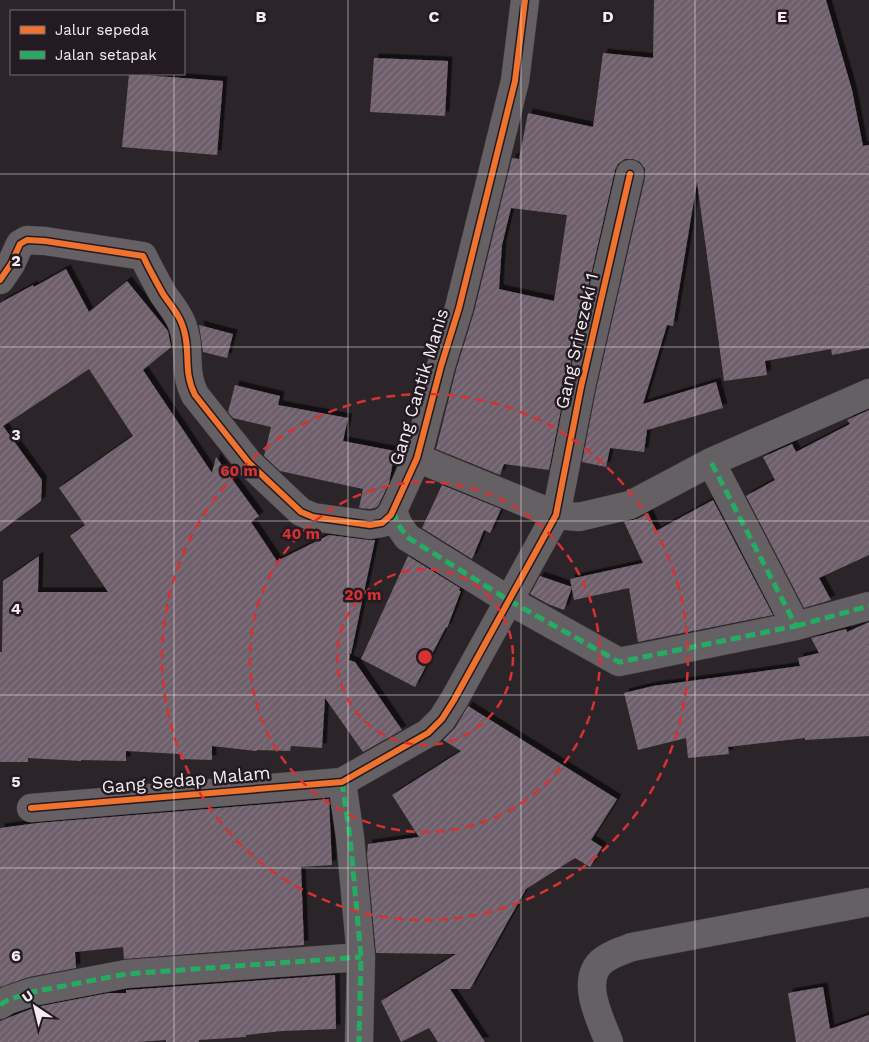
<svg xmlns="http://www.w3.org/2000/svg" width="869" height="1042" viewBox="0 0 869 1042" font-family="'Work Sans',sans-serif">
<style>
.building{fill:url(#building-hatch);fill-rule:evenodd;filter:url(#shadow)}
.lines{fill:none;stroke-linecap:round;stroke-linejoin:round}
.street-casing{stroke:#484348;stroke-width:29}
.street{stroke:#656064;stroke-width:28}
.quiet{stroke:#26ab63;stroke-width:5;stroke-dasharray:10 5;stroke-linecap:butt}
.cycleway-casing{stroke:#231a22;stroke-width:9}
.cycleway{stroke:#ef722f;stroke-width:6}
.grid{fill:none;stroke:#f3edf2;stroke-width:1;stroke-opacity:0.55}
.ring{fill:none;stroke:#d73232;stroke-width:2.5;stroke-dasharray:9 6}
.labels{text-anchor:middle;stroke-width:5;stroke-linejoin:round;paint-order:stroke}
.street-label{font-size:18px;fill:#f3edf2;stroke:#231a22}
.grid-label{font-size:16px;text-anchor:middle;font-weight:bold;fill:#f3edf2;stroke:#231a22;stroke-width:5;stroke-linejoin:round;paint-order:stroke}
.centre{fill:#d73232;stroke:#231a22;stroke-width:2.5}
.ring-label{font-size:15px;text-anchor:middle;font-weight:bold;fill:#d73232;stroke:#231a22;stroke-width:5;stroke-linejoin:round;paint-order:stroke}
</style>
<defs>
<pattern id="building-hatch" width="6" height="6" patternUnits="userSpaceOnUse" patternTransform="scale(1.25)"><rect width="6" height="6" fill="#6e5f6b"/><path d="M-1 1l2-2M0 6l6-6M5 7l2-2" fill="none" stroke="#837681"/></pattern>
<filter id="shadow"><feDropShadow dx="4.5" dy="-4.5" stdDeviation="0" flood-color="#0009"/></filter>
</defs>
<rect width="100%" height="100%" fill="#2b252a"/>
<path class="building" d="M654,0H826L852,90L863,146L869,145V348L832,355L831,349L765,361L767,375L724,381L697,182L673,326L667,325L643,404L716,382L723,408L647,430L644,452L610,448L606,467L582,462L596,390L645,178V169L640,162L633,159H625L618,164L615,170L566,384L549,470L504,464L500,475L436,449L456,370L474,312L512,158L519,159L528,113L593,127L603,53L653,58ZM511,208L567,215L554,301L499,289L502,245Z
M374,58L448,61L445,116L370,112Z
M129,74L223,81L217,155L122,147Z
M66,269L89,312L127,281L168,331L171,347L143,370L212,473L216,457L259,516L251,522L277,561L329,535L368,540H375L351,654L349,653L350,655L349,660L355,662L402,730L363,752L325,698L322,748L291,746L290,751L257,750V751L212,746V760L180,759V754L126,751V761L81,760V761L28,758V762H0V652H2L3,581L39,556L38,592H108L70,536L85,525L59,488L133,436L89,369L3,426L42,480L41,501L0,532V303L33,285L34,287Z
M199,325L233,334L227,358L203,352Z
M235,385L280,396L278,405L348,418L343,441L395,451L389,483L378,506L375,508L370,509L359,508L363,489L280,471L264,456L271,427L233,418L228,412Z
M869,410V555L819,578L831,600L804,608L746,496L775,480L763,457L792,444L796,452L850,424L847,420Z
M442,485L501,509L490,533L484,530L472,559L422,528Z
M713,500L773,615L638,642L629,588L574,600L570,579L643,563L624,522L637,519L648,513L656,531Z
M408,556L460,588L459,591H461L447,628L446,627L415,687L361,659Z
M540,576L572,587L564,610L548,604L530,594Z
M869,622V736L805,740V738L728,747L729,754L688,758L686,738L638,750L624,693L653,686L800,666L798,658L819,653L811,638L846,629L847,632Z
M468,706L617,799L591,840L602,847L590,867L575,858L526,889L470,989H450L485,1042H438L429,1028L401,1042L381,1001L456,954L376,953L367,855L368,844L419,837L392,795L461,751L443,740L455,728Z
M329,799L332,865L301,867L304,945L124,959L123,947L75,952L76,968L29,977L0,987V828L38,823Z
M335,975L336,1029L282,1031L246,1035V1037L199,1040V1042H166V1040L138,1042H0V1021L36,1007L109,993H126V990H128Z
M823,987L830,1029L869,1015V1042H796L788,993Z"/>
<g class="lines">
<g class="street-casing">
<path id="street" d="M0,280L11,264L20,244L27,240L45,241L143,256C149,269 156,281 163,294C169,303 178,313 182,324C192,349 182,370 195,395L249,463L301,512L313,517L370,525L382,523L391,515L417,458L441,366L459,308L515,81L525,0
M417,458L556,515L579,517L630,505L711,462L869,393
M393,511L398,524L407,537L510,601L619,662L796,626L711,462
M796,626L869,606
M342,782L350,837L361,957L359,1042
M31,808L342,782L428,733L442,719L454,700L556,515L581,387L630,174
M0,1005L8,1000L32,992L126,974L361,957
M609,1042C601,1021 580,982 601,962C609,955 621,951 632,947L869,902"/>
</g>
<use href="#street" class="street"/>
<path class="quiet" d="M393,511L398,524L407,537L510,601L619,662L796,626L711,462
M796,626L869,606
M342,782L350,837L361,957L359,1042
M0,1005L8,1000L32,992L126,974L361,957"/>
<g class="cycleway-casing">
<path id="cycleway" d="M0,280L11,264L20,244L27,240L45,241L143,256C149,269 156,281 163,294C169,303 178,313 182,324C192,349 182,370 195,395L249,463L301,512L313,517L370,525L382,523L391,515L417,458L441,366L459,308L515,81L525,0
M31,808L342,782L428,733L442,719L454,700L556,515L581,387L630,174"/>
</g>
<use href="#cycleway" class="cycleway"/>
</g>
<path class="grid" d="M174,0V11M348,0V1042M521,0V1042M695,0V1042M174,74V1042M0,174H869M0,347H869M0,521H869M0,695H869M0,868H869"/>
<g class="ring">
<circle cx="425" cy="657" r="88"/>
<circle cx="425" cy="657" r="175"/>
<circle cx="425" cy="657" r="263"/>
</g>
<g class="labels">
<g class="street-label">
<text transform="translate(577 341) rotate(-77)" y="6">Gang Srirezeki 1</text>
<text transform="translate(419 387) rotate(-73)" y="6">Gang Cantik Manis</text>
<text transform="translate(186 780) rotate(-5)" y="6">Gang Sedap Malam</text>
</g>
</g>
<g class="grid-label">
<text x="261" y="22">B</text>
<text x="434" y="22">C</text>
<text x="608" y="22">D</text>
<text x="782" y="22">E</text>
<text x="16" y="266">2</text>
<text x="16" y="440">3</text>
<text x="16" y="614">4</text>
<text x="16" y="787">5</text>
<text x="16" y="961">6</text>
</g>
<circle cx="425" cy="657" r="8" class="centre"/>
<g class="ring-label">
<text x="239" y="476">60 m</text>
<text x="301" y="539">40 m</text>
<text x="363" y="600">20 m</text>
</g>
<rect x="10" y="10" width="175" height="65" fill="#231a22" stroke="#766e75"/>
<rect x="20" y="26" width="25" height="8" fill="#ef722f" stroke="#766e75"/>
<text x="55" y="35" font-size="15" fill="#f3edf2">Jalur sepeda</text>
<rect x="20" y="51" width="25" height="8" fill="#26ab63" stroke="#766e75"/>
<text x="55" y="60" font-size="15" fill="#f3edf2">Jalan setapak</text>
<g transform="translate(35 1007) rotate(325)" stroke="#231a22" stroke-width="4" paint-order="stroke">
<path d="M0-4L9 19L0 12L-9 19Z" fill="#f3edf2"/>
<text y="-8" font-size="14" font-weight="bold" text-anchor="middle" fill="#f3edf2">U</text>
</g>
</svg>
